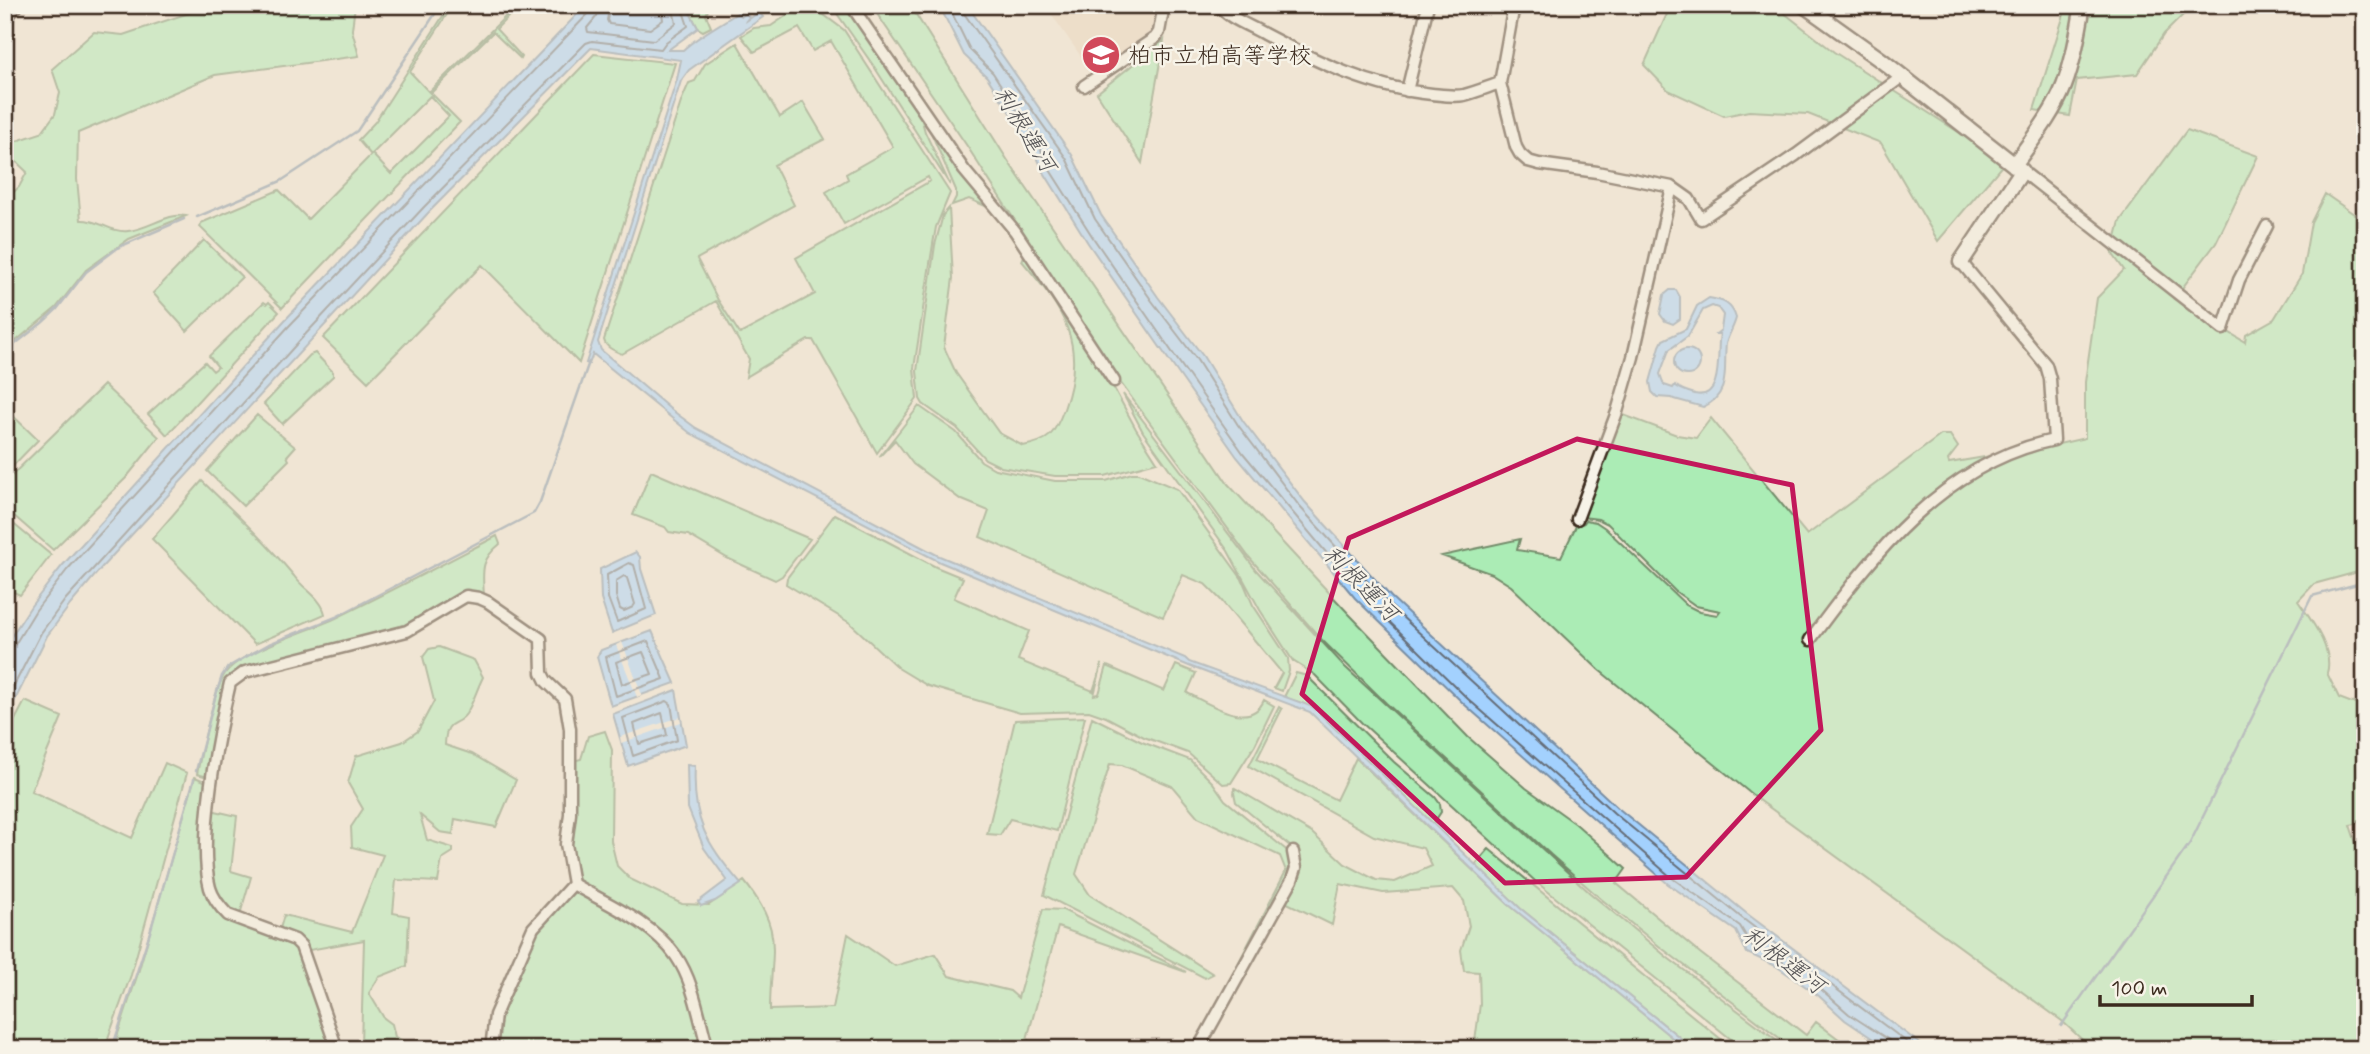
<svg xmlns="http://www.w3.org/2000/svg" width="2370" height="1054" viewBox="0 0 2370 1054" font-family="Mynerve,'Klee One',sans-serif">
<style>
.built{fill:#e8d4bd}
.green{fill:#abecb5;stroke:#738b6a;stroke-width:2;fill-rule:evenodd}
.water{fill:#a3d1fe;stroke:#798ea4;stroke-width:2;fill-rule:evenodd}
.pier{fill:#f0e5d4}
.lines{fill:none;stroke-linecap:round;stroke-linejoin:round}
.shore{stroke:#656d78;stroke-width:2}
.stream{stroke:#798ea4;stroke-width:2.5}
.street-casing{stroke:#3b2a1e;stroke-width:15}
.secondary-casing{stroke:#3b2a1e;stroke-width:19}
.street{stroke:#f7f3e8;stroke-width:10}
.secondary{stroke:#f7f3e8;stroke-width:14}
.marked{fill:none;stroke:#c2185b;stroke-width:5;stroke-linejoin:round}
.labels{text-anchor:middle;stroke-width:5;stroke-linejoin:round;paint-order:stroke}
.poi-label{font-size:23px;fill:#3b2a1e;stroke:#f7f3e8;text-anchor:start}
.water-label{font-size:24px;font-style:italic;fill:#555456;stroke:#f7f3e8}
</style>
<rect width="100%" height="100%" fill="#f0e5d4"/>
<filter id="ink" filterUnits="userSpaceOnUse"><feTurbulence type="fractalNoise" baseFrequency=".0143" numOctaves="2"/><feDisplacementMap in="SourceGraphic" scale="14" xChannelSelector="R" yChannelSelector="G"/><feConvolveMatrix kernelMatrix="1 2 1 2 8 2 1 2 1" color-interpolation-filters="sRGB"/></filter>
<g filter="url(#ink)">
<path class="built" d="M1045,5H1160L1155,32L1152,36L1094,75Z"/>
<path class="green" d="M199,5H355L352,30L359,56L215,75L78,133L77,179L81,220C98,219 111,233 128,231C147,230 168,212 186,216L129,239L86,270L56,308L5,350V200L19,187L27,172L7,153L10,143L41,133L55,114L60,93L52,69L94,32L123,35L201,9Z
M450,5H453L410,72L429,92L517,5H520L496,29L522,57L521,59L493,32L431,93L460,122L282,308L200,227L201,223L279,190L308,219L371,155L358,140L375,122ZM430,96L449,116L391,174L372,154Z
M686,5H710L706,15L711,27L703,31L698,28Z
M802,5L812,6L844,30L950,193L936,227L933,244L914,368L917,399L877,453L813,340H808L746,377L749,359L716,301L622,354C615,351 606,348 604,340L682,99L689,83L695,81L705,64L737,43L780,117L803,102L825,139L774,165L794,205L697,259L718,300L740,334L815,294L796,258L930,181L928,177L844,224L826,192L848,179L846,174L893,147L831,41L813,51L799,28L754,52L741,36L754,28L771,26Z
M831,5H848L920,113L925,132L950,185L875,68Z
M871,5H910L1010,164L1228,484L1349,614L1468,737L1526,788L1576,824L1626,869L1616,883L1700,953L1806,1035L1816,1022L1852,1049H1794L1659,946L1600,898L1551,855L1386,703L1321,639L1248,556L1109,367L967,146Z
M1671,5H1774L1834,52L2005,162L1938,241L1881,143L1808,114L1749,111L1724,116L1668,90L1644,65Z
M2067,5H2193L2164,34L2137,74L2077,80L2070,116L2034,110Z
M1164,40L1142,163L1097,93Z
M594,54L675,63L579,363L482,265L368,382L323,338Z
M926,121L955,165L988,207L969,199L952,205L956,197V190Z
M2187,130L2258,156L2216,243L2174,299L2245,342L2246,335L2274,319L2302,274L2311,222L2325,194L2354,214H2365V570L2314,584L2298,601C2311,620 2334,649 2327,673L2339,698L2352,703L2365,701V815L2355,824L2350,825L2360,855L2365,862V1049H2092L2062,1021L1755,797L1599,670L1511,586L1492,574L1442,556L1520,539L1517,550L1561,557L1576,526L1584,523L1586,520L1596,522L1605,528L1686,605L1700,612L1717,615L1720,611L1696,606L1675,591L1608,524L1598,519L1582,517L1621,414L1677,435L1696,438L1711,418L1807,535L1941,435H1950L1958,447L1948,460L1949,463L1996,455L2000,461L2024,452L2085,438V382L2097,298L2124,270L2112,253L2120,221Z
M949,208L953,278L944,347L956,373L999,433L1023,446C1050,441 1054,435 1064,409C1088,344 1063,309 1022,261L1025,253L1109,379L1136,429L1157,462L1105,476H1055L1001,467L985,459L957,428L923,404L920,399L917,371L935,245L943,215Z
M204,240L242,277L187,331L153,293Z
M264,302L267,304L269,302L279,312L167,435L148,414L205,362L213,371L218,367L209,356Z
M315,353L333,372V376L282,424L264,404L310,355Z
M104,385L159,437L126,478L53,550L5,508V482Z
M1123,394L1256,570L1345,667L1590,893L1668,958L1789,1049L1742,1048L1535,881L1362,723L1315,675L1293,661L1260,610L1228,551L1143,432Z
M919,406L956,432L981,461L995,469L1055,481H1106L1132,473H1139L1177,489L1242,579L1253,605L1288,658L1289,671L1282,691L1274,688L1282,673L1220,599L1205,584L1183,575L1163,617L980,537L989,511L960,499L913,464L895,440L879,457Z
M5,408L38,440L5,474Z
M257,415L295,447L287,456L289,460L243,506L207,471Z
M651,471L810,539L782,576L775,580L727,558L688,535L669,532L665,527L633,515Z
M202,481C234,512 266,542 294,576C303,589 322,598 325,614L255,644L152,539Z
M835,514L936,567L963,578L954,598L1029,631L1018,660L1093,691L1102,664L1094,695L1099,694L1107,666L1164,691L1176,665L1196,673L1187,693C1209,703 1250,732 1264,700L1274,706L1255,745L1231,783L1223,784L1188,753L1144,737L1106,717L1089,711L1020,713L928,686L898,668L850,623L786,584L787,578Z
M5,517L51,555L20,595L5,588Z
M497,536L500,544C479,561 483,572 484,597L478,595L411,626L234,675L208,777L197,774C201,754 215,685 226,672C244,650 309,631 336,618C390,592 443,564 497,536Z
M439,647L474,660L483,677C477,689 473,703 466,714C456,728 446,717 445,745L472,754L516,780L496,827L455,819L453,834L440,832L420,815L427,840L453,848V852L442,859L438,882L396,880L393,913L409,916L407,966L379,977L369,993L384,1018L392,1024L395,1037L407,1043V1049H345L361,1044L364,940L304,951L279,932L284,915L352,932L383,855L352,847L351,827L363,809L348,783L356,756L402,742L418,731L434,701L423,657L429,649Z
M1296,673L1307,676L1394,762L1435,797L1440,804L1441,812L1433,824L1313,707L1284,697Z
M25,701L62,717L31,791L132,838L165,763L187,773L131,975L104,1049H5V739Z
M1279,707L1282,709L1257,759L1336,800L1356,758L1508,904L1686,1049H1474L1480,1004L1479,972L1464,971L1461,950L1469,926L1464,901L1453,888L1383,893L1340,884L1332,925L1283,901L1296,851L1236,802L1234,793L1235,788L1312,833L1345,864L1376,880L1395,882L1432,866L1423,848L1374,836L1249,766Z
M1085,717L1057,831L1010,819L1000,835L987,834L1015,720Z
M1092,717L1142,742L1190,760L1213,783L1225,800L1290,853L1293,862L1286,884L1231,983H1228L1286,871L1280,856L1198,817L1172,786L1122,765L1110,764L1076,874L1090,895L1213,974L1205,978L1044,895Z
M605,731L612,750L611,841L617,866L630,879L682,904L709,905L744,881C786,933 770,950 770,1010L833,1008L848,934L895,966L935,954L949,976L1010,991L1018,998L1043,909L1063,910L1186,972L1058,927L1027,1039L1036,1049H710L670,946L575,884L569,852L573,761L581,759L588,736Z
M195,777L209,783L204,850L222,913L296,944L334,1049H113L138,973Z
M211,810L237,816L231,871L251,877L239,918L217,900L209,867Z
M1489,849L1733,1049H1694L1520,908L1475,865Z
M574,887C612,909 661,930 682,972C693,992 699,1026 706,1049H493L497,1014L528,936Z"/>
<path class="water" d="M586,5H686L698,28L668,50H683C700,34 722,24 743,9L745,12L741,17L746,13L749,17L745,22L759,12L763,17L689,70L681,81L598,342L601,350L669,408L696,428L937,555L1185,658L1189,662L1313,707L1520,908L1694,1049H1686L1508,904L1310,712L1189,666L940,562L690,433L593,354L589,364L586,363L677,79L681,60L591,48L429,212L102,567L70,605L47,636L5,720V646L31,606L62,566L284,321Z
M939,5H967L1072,155L1101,215L1158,297L1203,356L1243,421L1305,502L1391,597L1618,808L1746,913L1927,1049H1888L1845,1020L1819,996L1776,966L1747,953L1736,931L1668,884L1464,704L1355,598L1237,457L1173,366L1088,243L1045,174L1032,147L987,77L964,55Z
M1670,290H1676L1680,297V319L1673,324L1665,321L1660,314L1664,295Z
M1709,298C1723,300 1732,304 1736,318C1734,327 1728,335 1726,344C1723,368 1732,394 1703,407L1671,398L1657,397L1652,392L1650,382L1660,346L1663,340L1686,329L1697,306ZM1712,306L1718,308L1723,315L1721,330L1716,334H1720C1716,348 1725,401 1695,394C1688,392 1679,389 1675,385L1673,388L1664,385L1660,374L1669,350L1688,336L1703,310Z
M1674 362a13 13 0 1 1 26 0a13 13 0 1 1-26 0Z
M636,552L640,557L641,569L656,615L612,633L601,599L600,569Z
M652,631L675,683L611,706L597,657L601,650Z
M676,690L686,745L628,766L613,714Z
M687,765L695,766C692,819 706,844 741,884L715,901L701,906L698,902L727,880L704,848L688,808Z"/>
<path class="pier" d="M622,642L642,695L637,697L616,645Z
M680,717L681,722L621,743L620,737Z"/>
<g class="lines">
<path class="shore" d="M600,5L597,16L587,28L588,32L654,40L676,23L672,5
M610,5L607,20L609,24L650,29L663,20L661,5
M948,5L970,50L993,73L1038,143L1050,170L1094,239L1179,362L1243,453L1360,593L1468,699L1672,878L1740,926L1753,948L1780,960L1823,991L1849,1014L1889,1040L1891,1049
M962,5L963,12L1066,158L1095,219L1152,301L1197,360L1238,425L1300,507L1386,602L1614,813L1742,918L1916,1049
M629,563L634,565L646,609L617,622L608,598L607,575Z
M624,576L627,578L635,604L633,607L624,611L620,609L616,596V581Z
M648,641L664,679L616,696L606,657Z
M5,648L14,646L36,610L67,570L289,326L589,13L591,5
M643,652L652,674L622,684L616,662Z
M667,701L671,704L677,740L633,756L623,718Z
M5,703L41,633L65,600L302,338L424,207L586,43L592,41L661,49L666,42L688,26L681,5
M662,713L667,735L639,744L634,724Z"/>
<path class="stream" d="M197,217L281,181L357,131L441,5
M5,352L42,323L57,309L86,272L119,247L184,219
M196,771L215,698L222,676L228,667L269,644L336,617L534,513L540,502L589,362
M2061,1026L2190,843L2312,596L2365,582
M112,1049L151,929L194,779"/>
<g class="street-casing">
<path id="street" d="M851,5L964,170L1015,231L1114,381
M1219,5C1227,18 1251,26 1264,34C1317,62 1371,88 1432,94C1442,95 1454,97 1464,95C1476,92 1488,87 1500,83
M1514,5L1500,83L1516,147L1520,154L1528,161L1539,164L1597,172L1672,187L1689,199L1701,219L1796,155L1903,76
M5,19L18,5
M1084,86L1155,38L1159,32L1164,5
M1407,91L1428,5
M2022,171L2223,329L2239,280L2267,226
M1577,519L1617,412L1633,357L1672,187
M1810,640C1872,555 1945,462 2054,440L2050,379L2046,365L1961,262
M337,1049L301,946L295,940L228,915C221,908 213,898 210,888C197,839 218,734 230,683L245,672L407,631L466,596L479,598L488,602L541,639L542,673L546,681L565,699L570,729V814L566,844L573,884C607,904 652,922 676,956C694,982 699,1019 708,1049
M491,1049L495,1015L533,928L573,884
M1198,1049L1292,880L1296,868L1293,852"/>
</g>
<g class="secondary-casing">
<path id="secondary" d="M1804,5L1881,60L2022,171L1961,262
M2014,165C2032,140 2053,114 2064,86C2074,60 2078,32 2083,5"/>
</g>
<use href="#street" class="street"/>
<use href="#secondary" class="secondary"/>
</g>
</g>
<path d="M0 0H2370V1054H0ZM1577,439L1792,485L1821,730L1686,877L1505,883L1302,694L1349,538Z" fill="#f0e5d4" fill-opacity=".55" fill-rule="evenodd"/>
<path class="marked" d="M1577,439L1792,485L1821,730L1686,877L1505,883L1302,694L1349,538Z"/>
<defs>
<g id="school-disc" transform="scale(2.0125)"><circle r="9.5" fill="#d1495b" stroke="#f7f3e8"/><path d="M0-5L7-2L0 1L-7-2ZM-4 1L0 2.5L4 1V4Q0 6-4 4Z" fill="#fff"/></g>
</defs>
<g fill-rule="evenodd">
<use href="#school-disc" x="1101" y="55"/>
</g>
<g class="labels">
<g class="poi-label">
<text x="1128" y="63">柏市立柏高等学校</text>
</g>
<g class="water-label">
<text transform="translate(1025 129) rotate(58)" y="8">利根運河</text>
<text transform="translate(1361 583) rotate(45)" y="8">利根運河</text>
<text transform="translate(1784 960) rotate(37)" y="8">利根運河</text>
</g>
</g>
<rect width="2370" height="1054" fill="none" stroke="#f7f3e8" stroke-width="28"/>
<rect x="14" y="14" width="2342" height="1026" fill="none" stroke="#3b2a1e" stroke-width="2.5" filter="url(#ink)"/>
<path d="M2100 995v10h152v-10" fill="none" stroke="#3b2a1e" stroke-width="3.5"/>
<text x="2111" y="995" font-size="21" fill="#3b2a1e" stroke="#f7f3e8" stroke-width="5" paint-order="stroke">100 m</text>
</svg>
